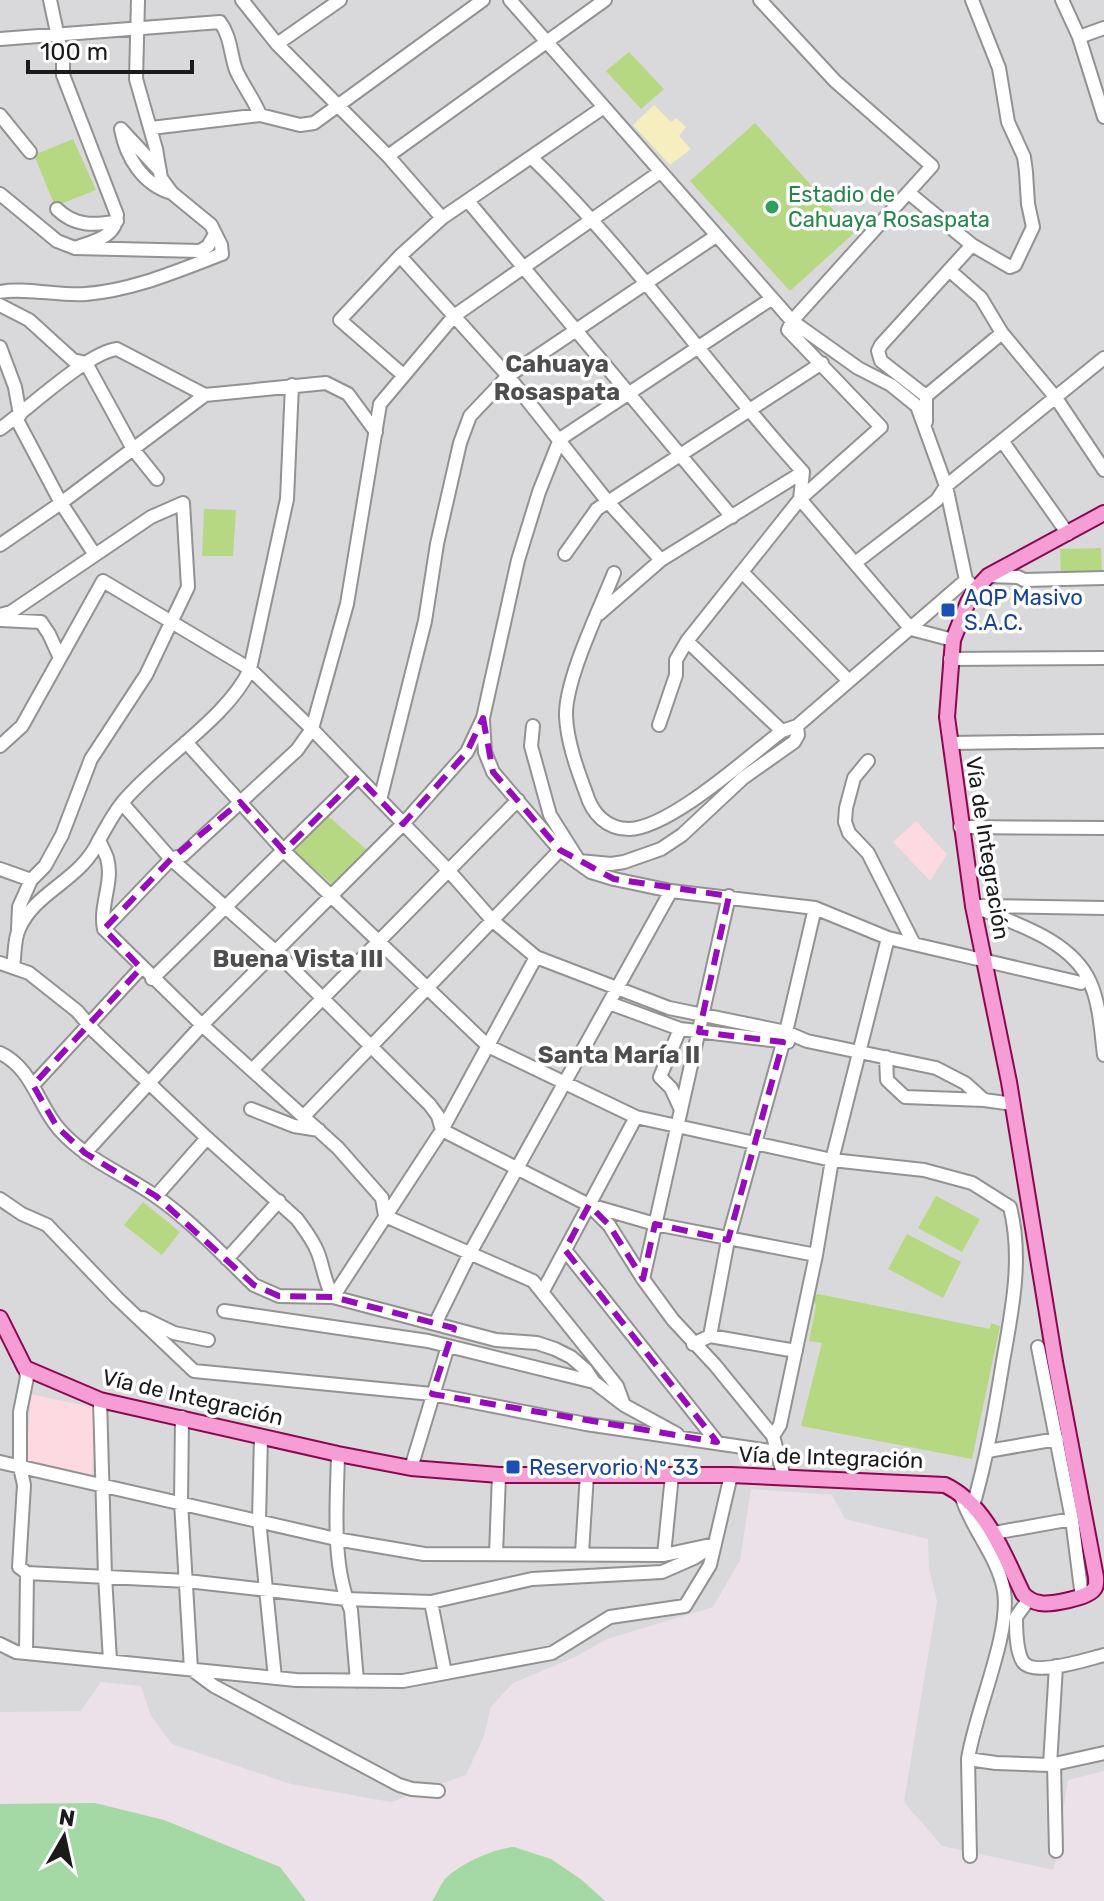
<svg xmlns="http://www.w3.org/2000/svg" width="1104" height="1901" viewBox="0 0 1104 1901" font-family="Rubik,sans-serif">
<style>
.residential{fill:#d9d8da}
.education{fill:#fddae2}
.park{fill:#f6eebf}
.pitch{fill:#b6d883}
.water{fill:#a4d8a4}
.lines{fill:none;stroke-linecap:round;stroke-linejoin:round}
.minor-casing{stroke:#929292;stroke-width:16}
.major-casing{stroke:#8b084f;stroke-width:18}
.minor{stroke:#fff;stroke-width:12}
.major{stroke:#f69dd6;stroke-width:14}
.marked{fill:none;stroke:#960bbc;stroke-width:6;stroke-dasharray:16 10;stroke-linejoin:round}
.leisure-dot{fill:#2e9e5b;stroke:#fff;stroke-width:3}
.transit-dot{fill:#1a4fb4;stroke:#fff;stroke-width:3}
.labels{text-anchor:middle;stroke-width:7;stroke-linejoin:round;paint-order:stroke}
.leisure-label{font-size:22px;fill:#27864d;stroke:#fff;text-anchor:start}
.transit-label{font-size:22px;fill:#164399;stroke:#fff;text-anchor:start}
.street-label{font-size:22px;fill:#1b1b1b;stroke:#fff}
.neighbourhood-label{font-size:24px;font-weight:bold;fill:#4e4e4e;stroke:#fff}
</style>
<rect width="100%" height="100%" fill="#ece1e8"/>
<path class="residential" d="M0,0H1104V1771L1068,1780L1054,1870L942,1846L904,1802L937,1601L929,1569L928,1539L845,1519L832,1495L751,1489L740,1560L713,1607L607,1639L575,1657L513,1683L491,1707L484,1736L466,1775L391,1802L291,1784L172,1744L151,1716L141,1686L101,1682L81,1711L0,1712Z"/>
<path class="education" d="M916,821L947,854L930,881L893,842Z
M31,1394L95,1408L92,1475L26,1462Z"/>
<path class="park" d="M654,105L671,122L676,118L686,127L679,136L691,149L670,165L633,125Z"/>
<path class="pitch" d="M629,52L664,89L641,109L606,71Z
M755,123L854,233L790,291L690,181Z
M73,139L96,190L55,206L34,155Z
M204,509L236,510L233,556H202Z
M1101,548L1102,573L1061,575L1060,549Z
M327,815L367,850L333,885L292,849Z
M936,1196L980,1219L962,1252L918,1228Z
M143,1202L180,1232L162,1255L124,1225Z
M907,1234L961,1262L943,1298L888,1269Z
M818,1294L990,1329L991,1323L1000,1326L972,1459L801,1426L822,1343L809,1341L816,1305L812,1300L813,1296Z"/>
<path class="water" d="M95,1803L164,1820L280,1867L306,1901H0V1804Z
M514,1847L551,1859L582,1880L605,1901H432C437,1894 440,1885 445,1879C459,1864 495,1848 514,1847Z"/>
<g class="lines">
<g class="minor-casing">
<path id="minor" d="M50,0L63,60V75L117,215C116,238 93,241 75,248
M242,0L277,44L388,156L442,218
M510,0L792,321L858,368L891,385L917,406L946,486L966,580L976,589
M1062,0L1079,37L1104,117
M1079,37L1104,28
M0,39L220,22C231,37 230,53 236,70C243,86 254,99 260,115
M277,44L340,0
M0,115L30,152
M151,128L260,115L300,125L314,123L483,0
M121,129C126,157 143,185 172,193
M121,129L160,171
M388,156L605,0
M532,158C632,254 710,370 803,472L800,499L911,629L953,640
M909,193L972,245L1010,267L1015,265L1033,227L1028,204L1026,172L1024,157L1008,122L999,68L972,0
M0,194L57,241L75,248L200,251L208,246L215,234
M468,201L732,517
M57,209C74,226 94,226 117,221
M400,256L508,376L608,502L661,560
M949,270L981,298L1002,333L1056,398L1104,470
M0,292C23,287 59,296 86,294C134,290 177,271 222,254L221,245L211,225L172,193L161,178L156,149L136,79L138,0
M0,305L29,320L73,360L86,363L133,449L157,479
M0,347L15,387L20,415
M402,374L340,320L400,256L442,218L604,107
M926,396L881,361L878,351L881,345L972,245
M16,418L61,503L95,555
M926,422V396L1002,333
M0,429C27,410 88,352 117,349L205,395L326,383L348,394L376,432
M1003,442L1068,534
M0,545L61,503L205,395
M565,554L597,509L822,363
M855,563L937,500L946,486L1104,358
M614,573C600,609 565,679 566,716C567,741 577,769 586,793C592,813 606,829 629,829C670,828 748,757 782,731L797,726L966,580
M743,573L849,681
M988,576L1018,577L1024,580L1104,578
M599,614L661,560L803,472
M0,615L11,612L151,517L183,503L188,587L146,675L91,759L62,835L45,866L31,880L19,907L18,929
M687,641L782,731
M60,658L103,581L250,669L312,729L449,871L493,921L536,957L669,1008L786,1032L807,1041L936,1068L965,1083L984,1100L1013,1104
M950,659L1104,658
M483,721L485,752L493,772L560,850L591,872L614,879L671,891L815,908L888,938L1081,983
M659,725L676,675V660L687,641L800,499L881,427L788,330L792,321L932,166L835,81L760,0
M533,726L531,746L550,815L579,861L611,864L624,862L661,849L682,835L743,778L794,742L798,735L797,726
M186,742L284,851L488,1046L636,1117L832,1160L924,1170L972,1183L1010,1207C1023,1257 1012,1311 1003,1361C995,1410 987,1458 973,1506
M950,743L1104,741
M0,746L22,726L60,658L49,634L41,622L1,620
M868,761L854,778L846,808L845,822L849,833L868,853L914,944
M380,800L425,621L437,544L460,443L470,416L508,376L716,236
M122,803L171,859L275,951L430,1105L438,1116L442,1130L589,1205L609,1225L643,1279L673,1320L715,1365L773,1436L784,1477
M960,827L1104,828
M99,840C106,828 113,814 122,803C156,761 229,717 250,669L287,499L292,385
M0,869L31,880
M973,906C1013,923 1071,939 1090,982C1100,1005 1101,1031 1104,1055
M980,906L1104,908
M104,929L171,859L183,855L297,750L312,729L347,604L380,404L454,316L660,172
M0,963L29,973L77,1011L95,1032L207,1138L297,1219C305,1230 313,1240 318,1253C324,1269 324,1281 333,1297L442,1130L536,957
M13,967C15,955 14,939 19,929C35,891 81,881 99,840C101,845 105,852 107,858C114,882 99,906 104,929L202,1025L338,1148L382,1198L385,1216L533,1281L617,1386L624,1405
M152,979L358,777
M609,1003L680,1029L788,1042
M680,1029L660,1077L671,1088L681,1110
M0,1053C32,1068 38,1105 59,1129C85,1159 122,1173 154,1195C188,1218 224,1256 254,1285L279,1296L333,1297L496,1340L537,1343L555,1349L571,1357L586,1370L594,1382L624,1405L677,1434
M886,1057L887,1080L905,1097L984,1100
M253,1069L518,800
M33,1085L141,968
M251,1109L294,1126L319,1130
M304,1116L560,850
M85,1153L202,1025L403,824L467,752L483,718L518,560L539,492L560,439L771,299
M156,1196L207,1138
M0,1199L22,1214L47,1225L117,1298L194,1371L432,1394L586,1424L777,1452
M593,1206L655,1224L816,1255
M565,1250L717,1442
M227,1259L279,1201
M643,1279L729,896
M543,1291L636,1117
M224,1311L428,1341L594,1382
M143,1318L174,1333L208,1340
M436,1322L470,1253L671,891
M710,1336L796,1351
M693,1344L710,1336L728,1240L786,1032L815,908
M1038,1347L1072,1519L1082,1597
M25,1368L27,1377L20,1412V1467L24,1485L19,1567L27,1573L26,1653
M100,1400L105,1576L110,1661
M182,1417L181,1502L191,1669L214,1686L399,1785L412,1789L438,1791
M261,1436L259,1520L275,1678
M773,1436L780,1425L816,1255L832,1160L888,938
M988,1451L1057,1439
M338,1454C337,1502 331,1565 351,1610L357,1681
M0,1462L336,1539L424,1554L664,1555L715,1544
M411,1468L448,1346
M961,1495C971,1529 998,1556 1004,1591C1011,1634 975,1712 968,1759L996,1763L1050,1765L1104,1753
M994,1533L1072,1519
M582,1553L587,1474
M496,1554L499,1475
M664,1555L672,1475
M27,1573L187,1581L346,1599L431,1602L532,1579L662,1572L694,1558L709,1548
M1029,1599L1016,1617C1016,1630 1016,1651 1023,1662C1034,1677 1088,1659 1104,1655
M431,1602L445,1673
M0,1644L16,1652L296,1680L403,1681L552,1653L610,1617L685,1606L710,1565L731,1475
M968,1759L970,1856
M1054,1764L1056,1851
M1050,1765L1056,1666"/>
</g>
<g class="major-casing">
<path id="major" d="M0,1318L25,1368L100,1400L338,1454L411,1468L499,1475H731L945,1485C987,1505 1004,1555 1023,1594C1028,1599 1033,1602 1040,1603C1049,1605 1089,1598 1094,1589C1097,1586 1096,1581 1096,1577L1055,1362L1009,1082L973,906L947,717L953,640L968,602L976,589L988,576L1104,513"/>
</g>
<use href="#minor" class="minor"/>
<use href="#major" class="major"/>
</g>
<path class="marked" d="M483,718L493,772L560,850L614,879L729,896L699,1032L783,1042L728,1240L655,1224L643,1279L609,1225L589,1205L565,1250L717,1442L432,1394L454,1328L333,1297L279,1296L254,1285L156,1196L85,1153L57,1127L33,1085L141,968L104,929L171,859L240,802L284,851L358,777L403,824L467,752Z"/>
<circle class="leisure-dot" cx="772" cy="207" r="8"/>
<g class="transit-dot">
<rect x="940" y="602" width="16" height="16" rx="4"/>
<rect x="505" y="1459" width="16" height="16" rx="4"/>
</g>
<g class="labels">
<g class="leisure-label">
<text x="788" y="202">Estadio de<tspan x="788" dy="25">Cahuaya Rosaspata</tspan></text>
</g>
<g class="transit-label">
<text x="964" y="605">AQP Masivo<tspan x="964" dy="25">S.A.C.</tspan></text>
<text x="529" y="1475">Reservorio Nº 33</text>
</g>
<g class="street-label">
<text transform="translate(988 848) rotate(81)" y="8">Vía de Integración</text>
<text transform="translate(193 1397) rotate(13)" y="8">Vía de Integración</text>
<text transform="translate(831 1457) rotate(2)" y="8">Vía de Integración</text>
</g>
<g class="neighbourhood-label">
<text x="557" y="372">Cahuaya<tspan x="557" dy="28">Rosaspata</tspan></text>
<text x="298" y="967">Buena Vista III</text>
<text x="619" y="1063">Santa María II</text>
</g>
</g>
<g transform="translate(64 1837) rotate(9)" stroke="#ffffff" stroke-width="6" paint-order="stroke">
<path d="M0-6L14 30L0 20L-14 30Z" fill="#1b1b1b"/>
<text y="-12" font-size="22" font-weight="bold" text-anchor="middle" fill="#1b1b1b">N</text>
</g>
<path d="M28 60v12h164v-12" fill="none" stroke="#1b1b1b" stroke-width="4"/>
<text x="40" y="60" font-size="24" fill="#1b1b1b" stroke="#ffffff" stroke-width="6" paint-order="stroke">100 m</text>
</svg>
